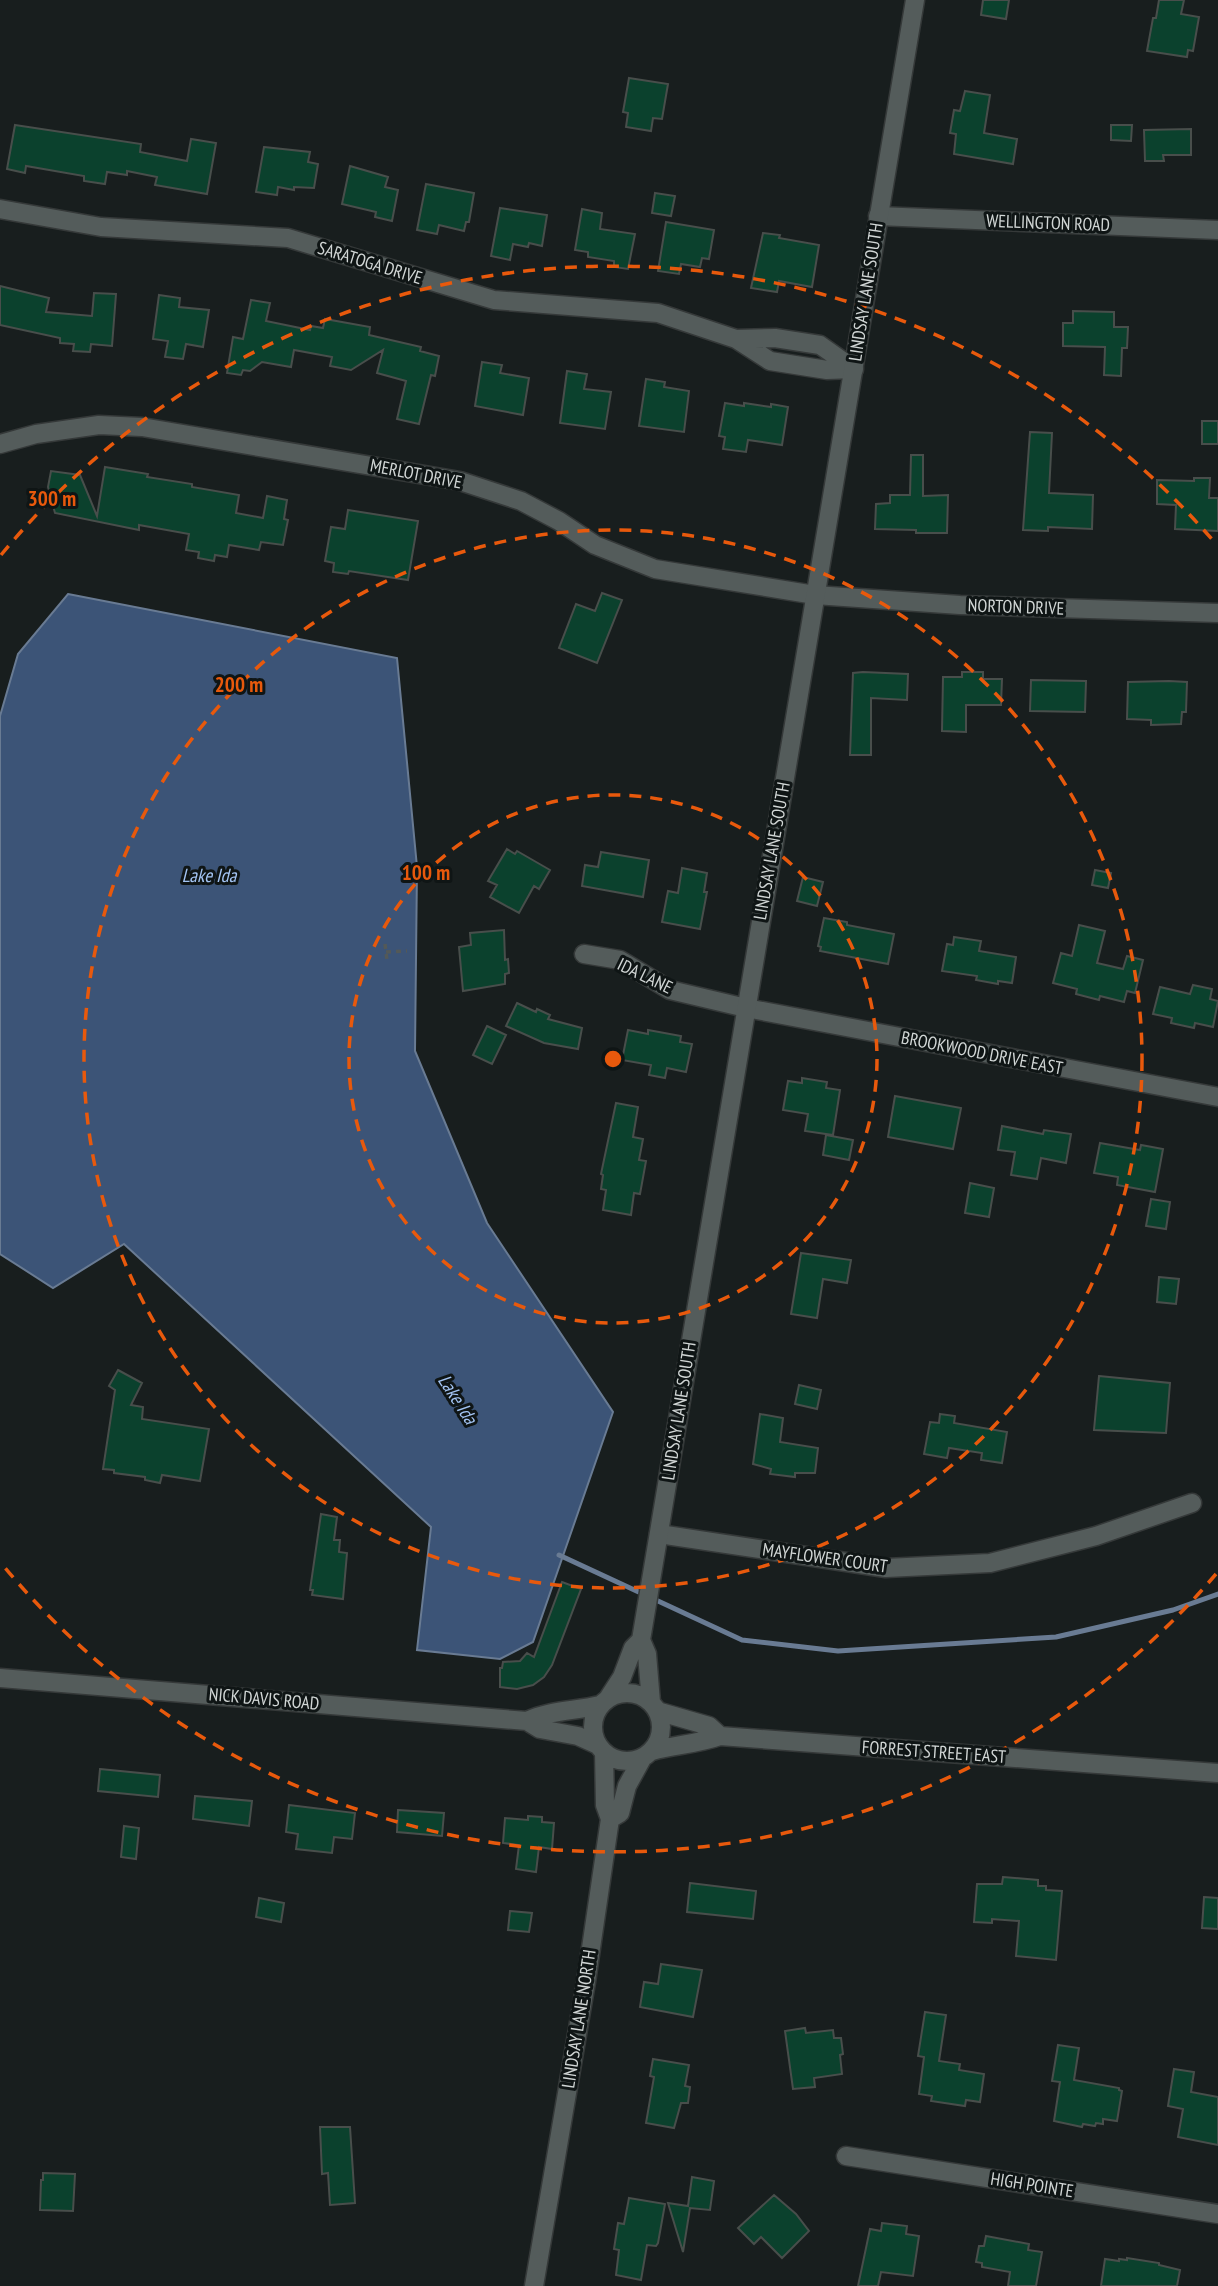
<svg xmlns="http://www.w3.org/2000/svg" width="1218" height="2286" viewBox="0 0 1218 2286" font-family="'PT Sans Narrow',sans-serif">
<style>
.water{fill:#3c5477;stroke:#697b93;stroke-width:2}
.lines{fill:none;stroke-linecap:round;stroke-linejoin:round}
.stream{stroke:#697b93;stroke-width:5}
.building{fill:#0b412d;stroke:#484e4b;stroke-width:2}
.minor-casing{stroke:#353939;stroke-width:21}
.tertiary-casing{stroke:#353939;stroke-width:21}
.path{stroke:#535958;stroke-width:3.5;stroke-dasharray:5 5;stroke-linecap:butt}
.minor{stroke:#545c5b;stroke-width:18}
.tertiary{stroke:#545c5b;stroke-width:18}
.ring{fill:none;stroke:#e8590c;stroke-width:3.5;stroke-dasharray:12 9}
.labels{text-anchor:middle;stroke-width:6;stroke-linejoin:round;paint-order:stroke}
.street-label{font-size:18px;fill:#d1d6d5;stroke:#0f1515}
.water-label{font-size:19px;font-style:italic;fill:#a3c4f3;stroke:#0f1515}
.centre{fill:#e8590c;stroke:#0f1515;stroke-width:3.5}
.ring-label{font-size:21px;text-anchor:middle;font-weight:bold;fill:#e8590c;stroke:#0f1515;stroke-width:6;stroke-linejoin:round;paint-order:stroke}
</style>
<rect width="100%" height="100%" fill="#181e1e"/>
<path class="water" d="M68,594L397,658L417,867L415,1051L487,1223L613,1412L533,1642L500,1659L417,1650L431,1527L124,1244L53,1288L0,1254V716L18,654Z"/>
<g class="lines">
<path class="stream" d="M559,1555L742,1640L838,1651L1056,1637L1173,1610L1218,1594"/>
</g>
<path class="building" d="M983,0H1009L1006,19L981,15Z
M1159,0H1184L1181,14L1199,17L1193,51L1188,50L1187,57L1147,51L1153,18H1156Z
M629,78L668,84L662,119L653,118L651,131L626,127L628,113L623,112Z
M965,91L990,95L984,133L1017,139L1013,164L954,154L956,134L950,133L954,110L960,111Z
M15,125L141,144L140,152L187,161L191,139L216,143L207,194L155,185L157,177L127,171V175L107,172L105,184L84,181V176L26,166L25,173L7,169Z
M1111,125H1132L1131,141L1111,140Z
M1191,129V155H1163L1164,161H1145L1144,130Z
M264,147L310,152L308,162L318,164L314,188L294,187V190L278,187L277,195L256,192Z
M350,166L388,177L385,187L398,190L392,221L375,217L376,212L342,204Z
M426,184L474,193L469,222H466L464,231L439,225L437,234L417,230Z
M655,193L675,196L671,216L652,213Z
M500,208L547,215L542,246L529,243L528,247L513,244L510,260L491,256Z
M582,209L602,213L600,229L635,234L628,269L614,267V261L588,257V252L575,250Z
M666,222L714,230L709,259L702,258L700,267L681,264L679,274L658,271Z
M763,233L780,235L779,238L819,245L812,287L779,281L777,292L751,288Z
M0,286L49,298L46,312L92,316L94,293L116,294L112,346L91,344L90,352L73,351L74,344L60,343V338L0,325Z
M159,295L180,298L179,307L209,310L203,347L186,344L183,359L165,357L168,341L153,339Z
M251,300L270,303L266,321L310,330L311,326L323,328L325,319L370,327L369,335L421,347L420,351L439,356L435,376L431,375L419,424L397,419L406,381L377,373L383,350L351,370L330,366L332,357L294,350L291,367L262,362L250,371L243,370L241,375L227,373L233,337L243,339Z
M1073,311L1114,312V327H1128L1127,348H1122L1121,376L1104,375L1105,347L1063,346V323H1073Z
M482,362L502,365L500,373L529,378L523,415L475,406Z
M567,371L587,374L584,389L611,392L605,429L560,423Z
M646,379L665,382L664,387L689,391L684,432L639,426Z
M725,403L744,406V403L771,407V404L788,407L782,445L748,440L746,452L723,449L725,437L719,436Z
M1202,421H1218V444H1202Z
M1030,432L1052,433L1049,493L1093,495L1092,529L1048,527V531L1023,530Z
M911,455H923V496L948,495L947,533H916V530L875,529L876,504L890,503V495H910Z
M105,467L148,474L147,477L192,484V487L239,495L236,513L263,518L267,496L287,500L284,519L288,520L283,545L261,542L259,550L229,545L227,557L215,555L214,561L198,558L199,552L186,550L189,534L139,525V530L55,513L48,487L51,471L80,475L97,516Z
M1194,478H1210L1209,498H1218V531L1175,529L1176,505L1157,504V480L1194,481Z
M348,510L418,521L408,580L349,571L348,574L333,572L334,563L325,561L331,527L345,529Z
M602,593L622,600L597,663L559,648L576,604L595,611Z
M863,672L908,674L907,700L871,698V755H850L853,673Z
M962,672H983V679H1002L1001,705H966V732L942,731L943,677H962Z
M1031,680L1086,681L1085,712L1030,711Z
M1169,681L1187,682L1186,712H1182L1181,724L1151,725V720L1127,719L1128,682Z
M507,849L515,854L517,851L550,870L539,889L534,886L519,913L490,897L497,885L488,881Z
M601,852L649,860L643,897L582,886L585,865L598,867Z
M682,868L707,873L704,892H707L700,929L662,922L668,891L678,893Z
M1095,870L1111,873L1108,888L1092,885Z
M803,877L823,882L817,906L797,901Z
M824,918L847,922V925L894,934L888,964L820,951L821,947L818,946Z
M1079,925L1105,931L1097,963L1123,969L1127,956L1143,960L1135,993L1127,991L1124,1002L1100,996L1099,1000L1076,994L1077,989L1053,983L1061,953L1072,956Z
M504,930L505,960L508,959L509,973L505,974V984L463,991L459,947L471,945L470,933Z
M954,937L981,941L979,951L1016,957L1012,983L998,981V984L976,980L977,976L942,971L947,944L953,945Z
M1193,985L1212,989L1210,999L1218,1001L1213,1027L1195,1023L1194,1028L1171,1023L1172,1018L1153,1014L1160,987L1190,994Z
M517,1003L536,1012L537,1009L550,1015L548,1019L582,1028L578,1049L544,1043L506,1026Z
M487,1026L506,1035L492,1064L473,1055Z
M628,1030L648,1034V1030L681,1036L680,1042L692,1044L686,1072L667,1068L665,1078L649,1075L651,1065L622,1060Z
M802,1078L827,1082L826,1088L840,1090L833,1135L805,1131L808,1114L783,1110L788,1081L802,1083Z
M895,1096L961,1108L953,1149L888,1137Z
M616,1103L638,1107L633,1137L643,1139L639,1160L646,1161L640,1194L634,1193L631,1215L603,1210L606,1190L601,1189L603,1175L601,1174Z
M1002,1126L1043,1134L1044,1130L1071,1134L1066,1163L1041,1158L1037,1179L1011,1175L1015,1152L998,1150Z
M826,1135L853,1140L849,1160L823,1155Z
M1100,1143L1140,1150L1141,1145L1163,1149L1155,1192L1117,1185L1118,1177L1094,1173Z
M970,1183L994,1188L989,1217L965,1213Z
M1151,1199L1170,1202L1166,1229L1146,1226Z
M801,1253L851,1260L847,1283L823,1279L817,1318L791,1314Z
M1159,1277L1179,1279L1176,1304L1157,1302Z
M118,1370L142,1383L131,1405L143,1407L142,1419L209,1429L200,1481L162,1475L160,1483L145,1480V1477L114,1473V1470L103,1469L115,1390L109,1386Z
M1099,1376L1170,1383L1166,1433L1094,1430Z
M799,1385L821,1390L817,1409L795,1404Z
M760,1414L783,1418L780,1442L818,1448L815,1473H795V1477L770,1474L771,1469L753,1464Z
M940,1414L955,1416L954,1423L1007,1432L1002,1463L981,1460L982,1453L949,1448L947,1458L924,1454L930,1422L939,1423Z
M321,1514L337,1517L334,1540H340L339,1552L347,1553L343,1599L312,1595L313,1590H310Z
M562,1582L581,1589L552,1665L544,1677L533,1685L517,1689L500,1687V1668H502L503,1662L520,1661L527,1653L534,1657Z
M100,1769L160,1775L158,1797L98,1791Z
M195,1796L252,1801L249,1826L193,1819Z
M289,1805L355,1813L352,1839L334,1837L332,1853L296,1849L298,1834L286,1832Z
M398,1810L444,1813L442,1836L397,1832Z
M528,1816L542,1817V1822L554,1823L552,1849L539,1847L536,1872L516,1869L519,1845L503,1843L505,1818L528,1820Z
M124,1826L139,1828L136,1859L121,1857Z
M1003,1877L1038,1880V1886H1046V1890L1062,1891L1056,1960L1016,1956L1019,1921L992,1919V1923L974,1922L977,1884H1002Z
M690,1883L756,1891L753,1919L687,1912Z
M1204,1897L1218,1898V1929L1202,1928Z
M259,1898L284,1903L281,1922L256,1917Z
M510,1911L532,1913L529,1932L508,1930Z
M661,1964L702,1970L693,2017L640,2007L644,1982L658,1984Z
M925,2012L946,2015L939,2061L960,2064L959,2070L984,2074L980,2102L966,2100L965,2106L931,2101L932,2096L919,2094L924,2057L918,2056Z
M805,2028L806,2033L833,2030L834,2038H841L843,2054L840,2055L842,2074L814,2078L815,2087L793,2089L785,2031Z
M1058,2045L1079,2048L1074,2080L1119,2088V2090L1122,2091L1117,2121L1103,2119V2124L1096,2123L1095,2126L1083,2124L1082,2127L1054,2121L1060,2082L1052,2081Z
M653,2059L689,2065L685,2086L690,2087L688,2103H681L674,2128L646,2123L654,2077L650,2076Z
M1174,2069L1194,2072L1191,2092L1218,2097V2145L1178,2137L1183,2109L1168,2106Z
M320,2127H350L355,2203L330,2205L328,2173L322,2174Z
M43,2173L75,2174L73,2211L40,2210L41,2180H43Z
M692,2177L714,2181L710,2210L690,2208L683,2252L668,2203L688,2206Z
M774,2195L796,2214L809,2231L782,2258L761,2237L754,2244L738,2228Z
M629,2198L665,2204L658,2243L656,2246L647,2245L641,2280L616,2275L619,2250L614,2249L618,2223L624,2224Z
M882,2223L907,2226L906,2234L919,2236L913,2276L881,2272L878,2286H858L870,2229L881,2231Z
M986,2236L1029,2244L1028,2250L1042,2252L1036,2286H1008L1010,2272L982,2267V2263L976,2262L979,2246H984Z
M1127,2258L1159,2263V2265L1180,2270L1177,2286H1101L1105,2259L1119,2261V2259L1127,2260Z"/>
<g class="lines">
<g class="minor-casing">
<path id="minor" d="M0,209L101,227L288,238L494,300L658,313L736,339L770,361L827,370L854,369
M878,216L1218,230
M736,339L775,338L820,345L854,369
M0,444L36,434L99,425L142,427L460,481L521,501L559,521L595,545L655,569L815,595L960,605L1218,613
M584,954L620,960L670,990L746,1008L1218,1097
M659,1534L886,1568L990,1563L1096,1536L1192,1503
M846,2156L1218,2214"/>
</g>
<g class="tertiary-casing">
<path id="tertiary" d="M0,1678L527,1721L540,1729L578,1736L598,1745
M593 1727a34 34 0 1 1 68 0a34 34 0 1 1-68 0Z
M609,1697L622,1677L633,1648L641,1640
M651,1702L647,1654L641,1640L915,0
M657,1711L709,1726L720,1736
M527,1721C550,1710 576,1711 600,1705
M652,1751C674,1745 698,1744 720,1736L1218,1773
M610,1819L620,1813L627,1786L643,1757
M534,2286L586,1982L610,1819L605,1805L604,1752"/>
</g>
<path class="path" d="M385,944L387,960
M386,952L407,951"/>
<use href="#minor" class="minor"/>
<use href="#tertiary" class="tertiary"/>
</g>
<g class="ring">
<circle cx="613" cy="1059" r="264"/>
<circle cx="613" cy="1059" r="529"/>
<path d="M1216 1574A793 793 0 0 1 1 1563M1 555A793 793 0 0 1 1216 544"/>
</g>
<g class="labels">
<g class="street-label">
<text transform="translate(1048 223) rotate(2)" y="6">WELLINGTON ROAD</text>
<text transform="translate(370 263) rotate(17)" y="6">SARATOGA DRIVE</text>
<text transform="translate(866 292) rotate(-81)" y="6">LINDSAY LANE SOUTH</text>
<text transform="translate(416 474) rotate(11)" y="6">MERLOT DRIVE</text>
<text transform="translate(1016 607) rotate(2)" y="6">NORTON DRIVE</text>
<text transform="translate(772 851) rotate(-80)" y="6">LINDSAY LANE SOUTH</text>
<text transform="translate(645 976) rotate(26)" y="6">IDA LANE</text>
<text transform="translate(982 1053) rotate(11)" y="6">BROOKWOOD DRIVE EAST</text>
<text transform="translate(679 1411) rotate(-81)" y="6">LINDSAY LANE SOUTH</text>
<text transform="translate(825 1558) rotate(8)" y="6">MAYFLOWER COURT</text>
<text transform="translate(264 1699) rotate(5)" y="6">NICK DAVIS ROAD</text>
<text transform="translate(934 1752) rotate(4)" y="6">FORREST STREET EAST</text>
<text transform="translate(579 2019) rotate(-81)" y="6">LINDSAY LANE NORTH</text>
<text transform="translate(1032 2185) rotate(9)" y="6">HIGH POINTE</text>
</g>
<g class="water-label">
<text x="209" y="882">Lake Ida</text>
<text transform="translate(458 1399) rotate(57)" y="7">Lake Ida</text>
</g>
</g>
<circle cx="613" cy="1059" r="10" class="centre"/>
<g class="ring-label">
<text x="52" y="506">300 m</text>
<text x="239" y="692">200 m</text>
<text x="426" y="880">100 m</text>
</g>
</svg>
